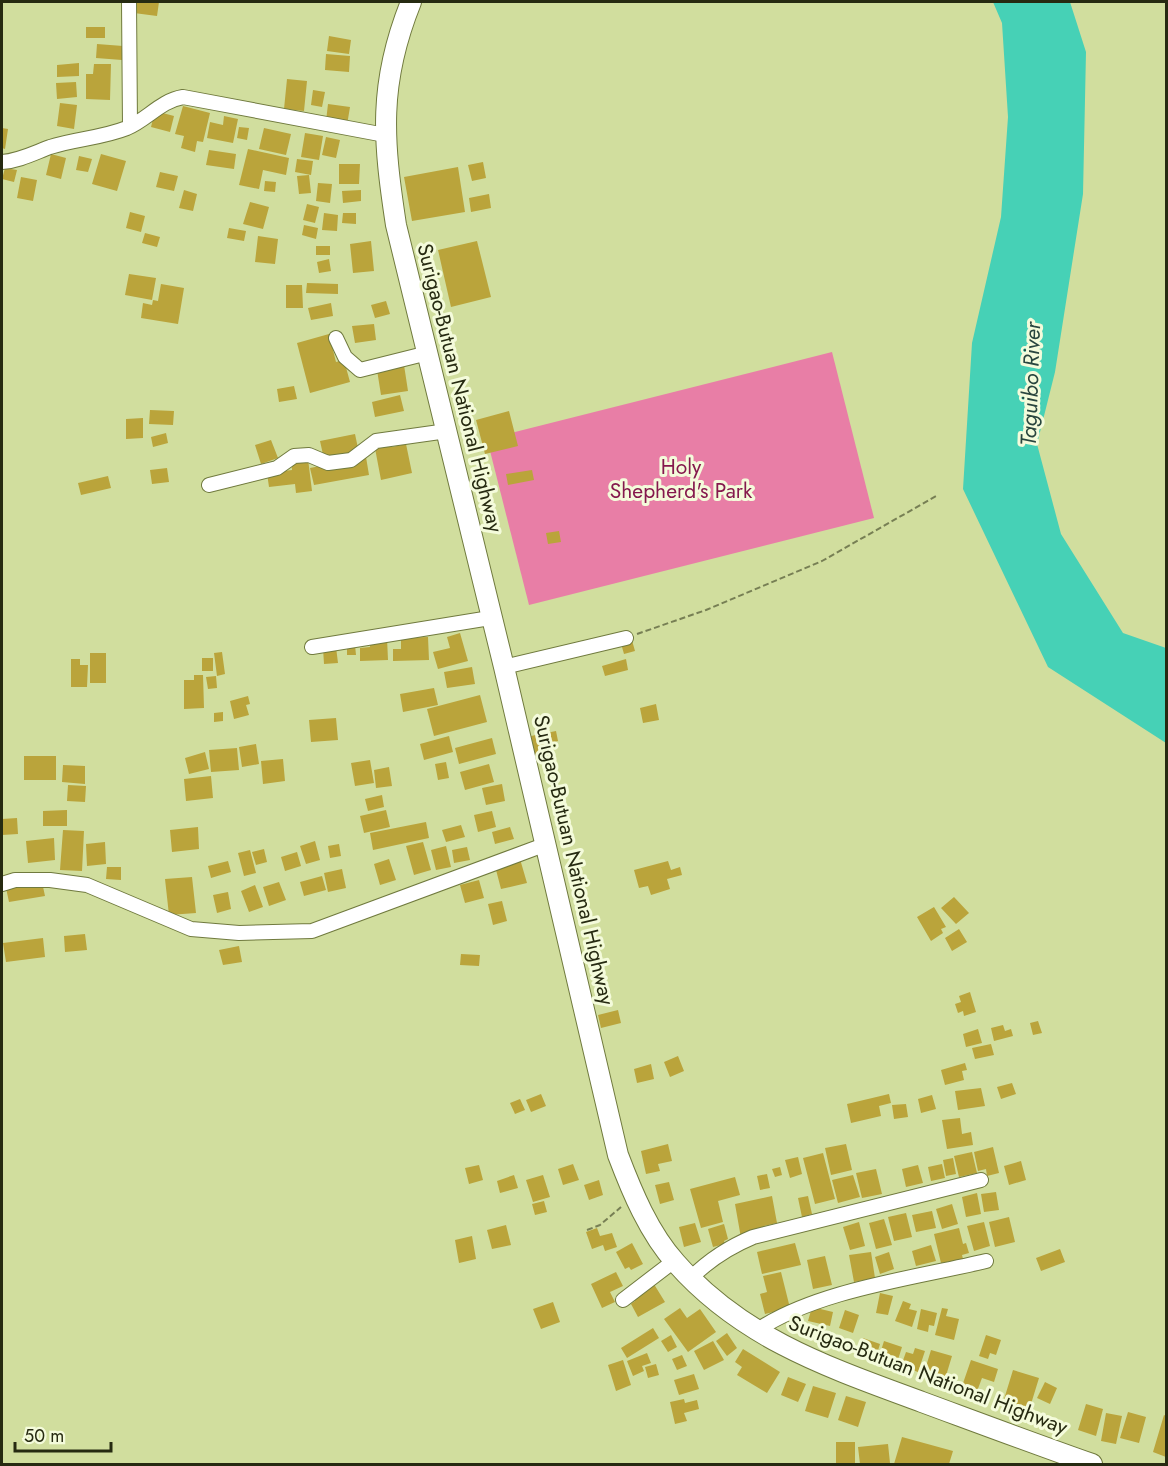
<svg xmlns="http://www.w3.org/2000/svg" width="1168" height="1466" viewBox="0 0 1168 1466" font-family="Jost,sans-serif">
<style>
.green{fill:#e87ea6}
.water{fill:#46d1b6}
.building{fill:#baa43b}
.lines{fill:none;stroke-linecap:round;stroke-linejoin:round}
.minor-casing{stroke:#707a3e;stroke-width:16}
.highway-casing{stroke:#707a3e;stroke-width:22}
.path{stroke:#777f54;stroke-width:2;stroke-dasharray:6 3;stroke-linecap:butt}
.minor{stroke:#fff;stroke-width:14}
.highway{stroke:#fff;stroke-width:20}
.labels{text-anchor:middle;stroke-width:6;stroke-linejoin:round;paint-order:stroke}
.street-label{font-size:21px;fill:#262a11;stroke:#f4fbdb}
.park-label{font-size:21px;fill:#85194d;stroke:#f4fbdb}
.water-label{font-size:22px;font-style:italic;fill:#29463f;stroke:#f4fbdb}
</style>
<rect width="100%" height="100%" fill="#d1de9e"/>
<path class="green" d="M832,352L874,518L529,605L487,439Z"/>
<path class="water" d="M993,2H1070L1086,52L1083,194L1055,372L1037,444L1061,534L1123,633L1166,648V743L1048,667L963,489L972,343L1001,217L1008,117L1002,23Z"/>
<path class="building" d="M136,2H159L157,16L134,13Z
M86,27H105V38H86Z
M329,36L351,40L349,54L327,51Z
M97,44L123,46L122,60L96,58Z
M326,54L350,56L349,72L325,70Z
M79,63V76L57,77V65Z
M94,64H111L110,100L86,99V74H93Z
M287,79L307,81L304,111L284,109Z
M76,82L77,97L57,99L56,83Z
M313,90L325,92L322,107L311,105Z
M60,103L77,105L74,129L57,126Z
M328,104L350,107L347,125L326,121Z
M183,106L210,113L203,142L197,141L195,152L181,148L184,136L175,134Z
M155,111L174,116L170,132L151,127Z
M224,116L238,119L233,143L207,138L210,122L223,125Z
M239,127L249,128L247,140L237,138Z
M2,128L8,129L5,149L2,148Z
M264,128L291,134L286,155L259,149Z
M305,133L323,136L319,160L301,157Z
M326,137L340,140L336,158L322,155Z
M248,149L289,158L286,175L263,170L259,189L239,185Z
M209,150L236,154L234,169L206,165Z
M51,154L66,158L61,179L46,175Z
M101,154L126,161L117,191L92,184Z
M79,156L92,159L88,172L76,170Z
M297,159L313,161L311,175L295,172Z
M483,162L486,178L472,181L468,165Z
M339,164H360L359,184H339Z
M458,167L465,212L412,221L404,177Z
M5,168L17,170L14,182L2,179Z
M160,172L178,176L174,191L156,187Z
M309,175L311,193L299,194L297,176Z
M21,177L37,180L33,201L17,198Z
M265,181L276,182L275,192L264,191Z
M318,183L332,184L330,203L316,201Z
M184,190L197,194L193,211L179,208Z
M361,190V201L343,203L342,191Z
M489,194L491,208L471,212L469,198Z
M250,202L269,207L263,229L243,224Z
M307,204L319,207L315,223L303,220Z
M130,212L145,216L141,232L126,228Z
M324,213L338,215L337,231L322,230Z
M343,213H356V224L342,223Z
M304,225L318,228L316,239L302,235Z
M229,228L246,231L244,241L227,238Z
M145,233L160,237L157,247L142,243Z
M258,236L278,239L275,264L255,262Z
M371,241L374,271L353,273L350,244Z
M477,241L491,297L451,307L438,250Z
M316,246H330V255H316Z
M329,259L331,271L319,273L317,262Z
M129,274L156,278L152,300L125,295Z
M307,283L338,284V294L306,293Z
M161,284L184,288L178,324L141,318L143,303L152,305L153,300L158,301Z
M286,285H302L303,308H286Z
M386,301L390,314L375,318L371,305Z
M331,303L333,316L311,320L308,308Z
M374,324L376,340L355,343L352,326Z
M329,334L336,362L344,360L350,382L310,393L297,343Z
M404,365L408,391L381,395L377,370Z
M294,386L297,399L279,402L277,389Z
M400,395L404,411L375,417L372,402Z
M150,410L174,411L173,425L149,424Z
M509,411L518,446L485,454L476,420Z
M143,418V438L126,439V419Z
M166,433L168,443L153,447L151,437Z
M355,434L359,453L324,459L320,441Z
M390,439L392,447L406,444L412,473L381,480L374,443Z
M271,440L278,458L261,464L255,445Z
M366,457L369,475L314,485L310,468Z
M308,459L312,491L296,493L295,484L269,487L267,473L292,470L291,460Z
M167,468L169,482L152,484L150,470Z
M532,470L534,480L508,485L506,474Z
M108,476L111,488L81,495L78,483Z
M559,531L561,542L548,544L546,533Z
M460,633L468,661L438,669L433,652L450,648L447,637Z
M428,637L429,660L393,661V649H401V638Z
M631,637L635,651L624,654L620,640Z
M387,638L388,660L360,661V648L370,647V639Z
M355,645L356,655H347V646Z
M336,647L338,663L324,664L323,648Z
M222,652L225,674L217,676L214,653Z
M90,653H106V683H90Z
M202,658H213V671H202Z
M71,659H80V665H88L87,687H71Z
M626,659L628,670L605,676L602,666Z
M472,667L475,684L447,688L444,672Z
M194,675H203L204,708L184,709V680H194Z
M216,676L217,688L208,689L206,677Z
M434,688L438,705L403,712L400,694Z
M480,695L487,722L434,736L427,709Z
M248,696L250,704L246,705L249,715L234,719L230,701Z
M656,704L659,720L643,723L640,708Z
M223,712V721L214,722V713Z
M336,718L338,740L311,742L309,720Z
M556,731L558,741L549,743L552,757L536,760L531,736Z
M449,736L453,752L424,760L420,744Z
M492,738L496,754L459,764L455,748Z
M256,744L259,764L242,767L239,747Z
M237,748L239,770L211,772L209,750Z
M205,752L209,769L189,774L185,758Z
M24,756H56V780H24Z
M283,759L285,781L263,784L261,761Z
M370,760L374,783L355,786L351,763Z
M446,762L449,778L438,780L435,764Z
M489,764L494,782L465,790L460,772Z
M63,765L85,766V784L62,782Z
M389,767L392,786L376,788L374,770Z
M211,776L213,798L186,801L184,779Z
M502,784L505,801L486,805L482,788Z
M68,785L86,786L85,802L67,801Z
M382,795L384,807L368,811L365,799Z
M67,810V826H43V811Z
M386,810L390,827L364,833L360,816Z
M492,811L496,827L478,832L474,815Z
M17,818L18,834L2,835V819Z
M426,822L429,838L373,850L370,833Z
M461,825L465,837L446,842L442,830Z
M198,827L199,849L172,852L170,830Z
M510,827L514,839L495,844L492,832Z
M63,830L84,831L82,871L60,870Z
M54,838L55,860L28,863L26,841Z
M315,841L320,860L306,864L300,846Z
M105,842L106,864L87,866L86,844Z
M423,842L431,870L414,875L406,846Z
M339,844L341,856L330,858L328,846Z
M446,846L451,867L436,870L431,850Z
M467,847L470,860L454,863L452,850Z
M264,849L267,862L256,865L252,852Z
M250,850L256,873L244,876L238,853Z
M297,852L301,866L285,871L281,857Z
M389,859L396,880L380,885L374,864Z
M520,859L527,883L501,889L495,866Z
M228,861L231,872L211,878L208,866Z
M668,861L671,870L680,867L682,875L667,879L670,889L651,895L648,886L639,888L634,870Z
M107,867H121V880L106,879Z
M342,869L346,888L328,892L324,873Z
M322,876L326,890L304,896L300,882Z
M192,877L196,913L169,915L165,879Z
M479,880L484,898L465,903L460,885Z
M42,882L45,896L9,902L6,888Z
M279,882L286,900L269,906L263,887Z
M255,885L263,907L249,912L241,891Z
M228,892L231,909L217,913L213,895Z
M954,897L969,913L956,924L941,908Z
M502,901L507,921L493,925L488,904Z
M934,907L946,927L941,929L943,933L931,941L917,917Z
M959,929L967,942L952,951L945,938Z
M85,934L87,950L65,952L64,936Z
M43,938L45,957L6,962L3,943Z
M239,946L242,962L223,965L219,950Z
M461,954L480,955L479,966L460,965Z
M970,992L976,1012L964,1016L963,1011L958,1013L955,1004L961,1002L959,996Z
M618,1010L621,1023L601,1028L598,1015Z
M1038,1021L1042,1033L1033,1035L1030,1023Z
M1003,1025L1005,1031L1011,1029L1013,1036L994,1041L991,1028Z
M978,1029L982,1043L966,1047L963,1034Z
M991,1044L994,1055L975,1059L972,1048Z
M678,1056L684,1071L670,1077L664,1062Z
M965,1063L967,1070L962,1071L964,1080L945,1085L941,1070Z
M651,1064L654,1079L637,1083L634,1069Z
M1012,1083L1016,1094L1001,1099L997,1087Z
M981,1088L985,1106L958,1110L955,1091Z
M541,1094L546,1106L531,1112L526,1100Z
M889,1094L891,1103L879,1106L881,1116L851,1123L847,1104Z
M932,1095L936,1109L921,1113L918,1099Z
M520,1099L525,1110L515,1114L510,1103Z
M906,1104L908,1117L894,1119L892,1105Z
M960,1118L962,1134L971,1132L973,1145L947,1149L942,1120Z
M668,1144L672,1161L658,1164L660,1171L646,1174L641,1151Z
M846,1144L852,1170L831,1175L825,1148Z
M993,1147L999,1173L987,1176L986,1169L978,1171L974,1152Z
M972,1152L977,1173L959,1177L954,1156Z
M823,1153L835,1199L815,1204L803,1158Z
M798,1157L802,1174L790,1178L785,1160Z
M953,1158L956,1174L946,1176L943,1160Z
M1021,1161L1026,1180L1009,1185L1004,1166Z
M573,1164L579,1180L563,1185L558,1169Z
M942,1164L945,1178L931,1181L928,1167Z
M479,1165L483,1180L469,1184L465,1168Z
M918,1165L923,1183L906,1187L902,1169Z
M780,1167L782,1175L775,1177L772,1169Z
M876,1169L882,1194L862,1198L856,1173Z
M767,1174L770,1188L760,1190L757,1176Z
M514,1175L518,1188L500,1193L497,1181Z
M543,1175L550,1197L533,1202L526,1180Z
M853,1175L860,1197L838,1203L832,1180Z
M735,1177L740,1195L718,1201L723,1222L701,1228L690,1189Z
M599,1180L603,1195L589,1200L584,1185Z
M669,1182L674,1200L660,1204L655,1185Z
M996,1192L999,1210L984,1212L981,1194Z
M977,1193L981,1214L966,1217L962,1197Z
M772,1196L777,1223L764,1226L765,1234L741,1238L735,1204Z
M808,1196L812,1214L802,1217L798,1198Z
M544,1201L547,1212L535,1215L532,1204Z
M952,1204L958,1224L942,1229L936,1209Z
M932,1211L936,1228L916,1232L912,1215Z
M906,1213L912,1237L894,1241L888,1217Z
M1009,1217L1015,1242L995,1247L989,1222Z
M884,1219L892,1245L876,1249L869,1223Z
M859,1222L865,1246L850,1250L843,1227Z
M984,1222L990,1246L974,1251L967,1226Z
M695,1223L701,1242L684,1247L679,1227Z
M724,1224L728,1239L724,1241L725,1244L713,1247L708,1229Z
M506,1225L511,1245L492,1249L487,1230Z
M597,1228L600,1236L612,1233L617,1247L605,1251L603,1245L592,1249L586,1232Z
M959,1228L963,1244L966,1243L969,1253L962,1255L964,1263L953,1266L952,1261L941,1263L934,1234Z
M472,1236L476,1259L459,1263L455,1240Z
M632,1243L643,1264L631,1270L629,1267L625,1269L616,1252Z
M795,1243L801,1265L762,1274L757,1252Z
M931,1245L936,1261L916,1266L912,1251Z
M1060,1249L1065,1262L1041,1271L1036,1258Z
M871,1252L875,1278L854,1282L849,1255Z
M889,1252L894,1269L880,1274L875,1257Z
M825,1256L832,1285L813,1289L807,1260Z
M616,1272L623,1286L610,1292L615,1302L602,1308L591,1284Z
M781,1272L790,1308L765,1314L760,1294L767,1292L763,1276Z
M652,1281L665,1302L638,1317L631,1304L635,1301L631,1293Z
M880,1293L893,1296L888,1315L876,1313Z
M903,1301L911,1304L909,1309L917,1311L912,1327L895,1321Z
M553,1302L560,1322L541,1329L533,1309Z
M812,1307L833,1312L830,1326L808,1321Z
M680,1308L687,1318L700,1309L716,1332L688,1352L664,1319Z
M942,1308L948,1309L946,1316L959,1319L954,1340L935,1335Z
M921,1309L937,1313L934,1326L929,1325L928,1332L917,1329Z
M845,1310L859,1315L853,1333L839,1328Z
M653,1328L659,1338L627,1358L621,1348Z
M727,1333L737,1348L727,1356L716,1341Z
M671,1335L677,1347L668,1352L661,1341Z
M986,1335L1001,1340L996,1355L990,1353L988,1359L979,1356Z
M863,1338L880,1344L876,1357L858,1351Z
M713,1341L724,1360L704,1370L694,1351Z
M884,1341L902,1347L896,1366L878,1360Z
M915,1348L925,1351L918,1372L901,1366L906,1352L913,1354Z
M743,1349L780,1372L767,1393L737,1375L742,1367L735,1362Z
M931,1350L952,1356L945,1379L924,1373Z
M647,1353L651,1363L642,1366L644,1371L633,1376L627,1361Z
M682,1355L687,1366L677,1370L672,1359Z
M623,1360L631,1385L616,1391L608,1365Z
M971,1360L998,1369L994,1382L982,1378L976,1394L961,1389Z
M656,1364L659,1375L648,1378L645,1367Z
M1013,1370L1039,1378L1027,1417L1001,1409Z
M694,1374L699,1389L679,1395L674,1380Z
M788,1377L806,1384L798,1402L781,1395Z
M1045,1382L1057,1388L1050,1404L1037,1398Z
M813,1386L836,1393L828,1418L805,1411Z
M846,1396L866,1402L858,1427L838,1420Z
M684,1399L685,1403L697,1400L699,1409L684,1413L687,1421L675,1424L670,1402Z
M1086,1404L1103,1409L1096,1436L1078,1430Z
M1128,1412L1146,1417L1139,1443L1120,1438Z
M1106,1413L1122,1416L1116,1444L1101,1441Z
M1164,1415L1166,1416V1457L1153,1452Z
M902,1437L953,1451L949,1464H894Z
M836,1442H855V1464H836Z
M888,1444L890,1463L860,1464L858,1447Z"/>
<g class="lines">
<g class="minor-casing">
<path id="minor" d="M129,2L130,126
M2,162C19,161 34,153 50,147C75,139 102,138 127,128C148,119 160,101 183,97L385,135
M336,338L345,357L360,370L428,353
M209,485L277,468L294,456L309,455L328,463L351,460L376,441L447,431
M312,647L490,618
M504,667L626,638
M2,884L15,880H50L87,885L191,929L239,933L312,931L544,845
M691,1278C710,1259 729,1247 753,1237L981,1180
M623,1300L674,1261
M756,1331C816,1290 915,1278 986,1261"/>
</g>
<g class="highway-casing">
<path id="highway" d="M411,2C378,84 383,140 396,225L504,667L618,1155C632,1192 649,1233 676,1263C743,1339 830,1368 922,1402C979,1423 1035,1444 1092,1464"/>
</g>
<path class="path" d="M637,634L706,610L822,561L938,495
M587,1230L600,1225L621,1207"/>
<use href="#minor" class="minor"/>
<use href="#highway" class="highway"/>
</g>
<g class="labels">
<g class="street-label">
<text transform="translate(460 388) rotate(76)" y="7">Surigao-Butuan National Highway</text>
<text transform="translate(574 860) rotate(77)" y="7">Surigao-Butuan National Highway</text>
<text transform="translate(928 1375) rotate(21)" y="7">Surigao-Butuan National Highway</text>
</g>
<g class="park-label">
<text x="681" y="474">Holy<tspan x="681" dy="24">Shepherd's Park</tspan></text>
</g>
<g class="water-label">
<text transform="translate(1030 384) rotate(-88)" y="8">Taguibo River</text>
</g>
</g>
<rect width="1168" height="1466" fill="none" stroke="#262a11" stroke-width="6"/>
<path d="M15 1442v9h96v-9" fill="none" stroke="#262a11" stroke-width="3"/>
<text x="24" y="1442" font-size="18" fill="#262a11" stroke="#f4fbdb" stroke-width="4.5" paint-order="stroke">50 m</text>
</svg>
